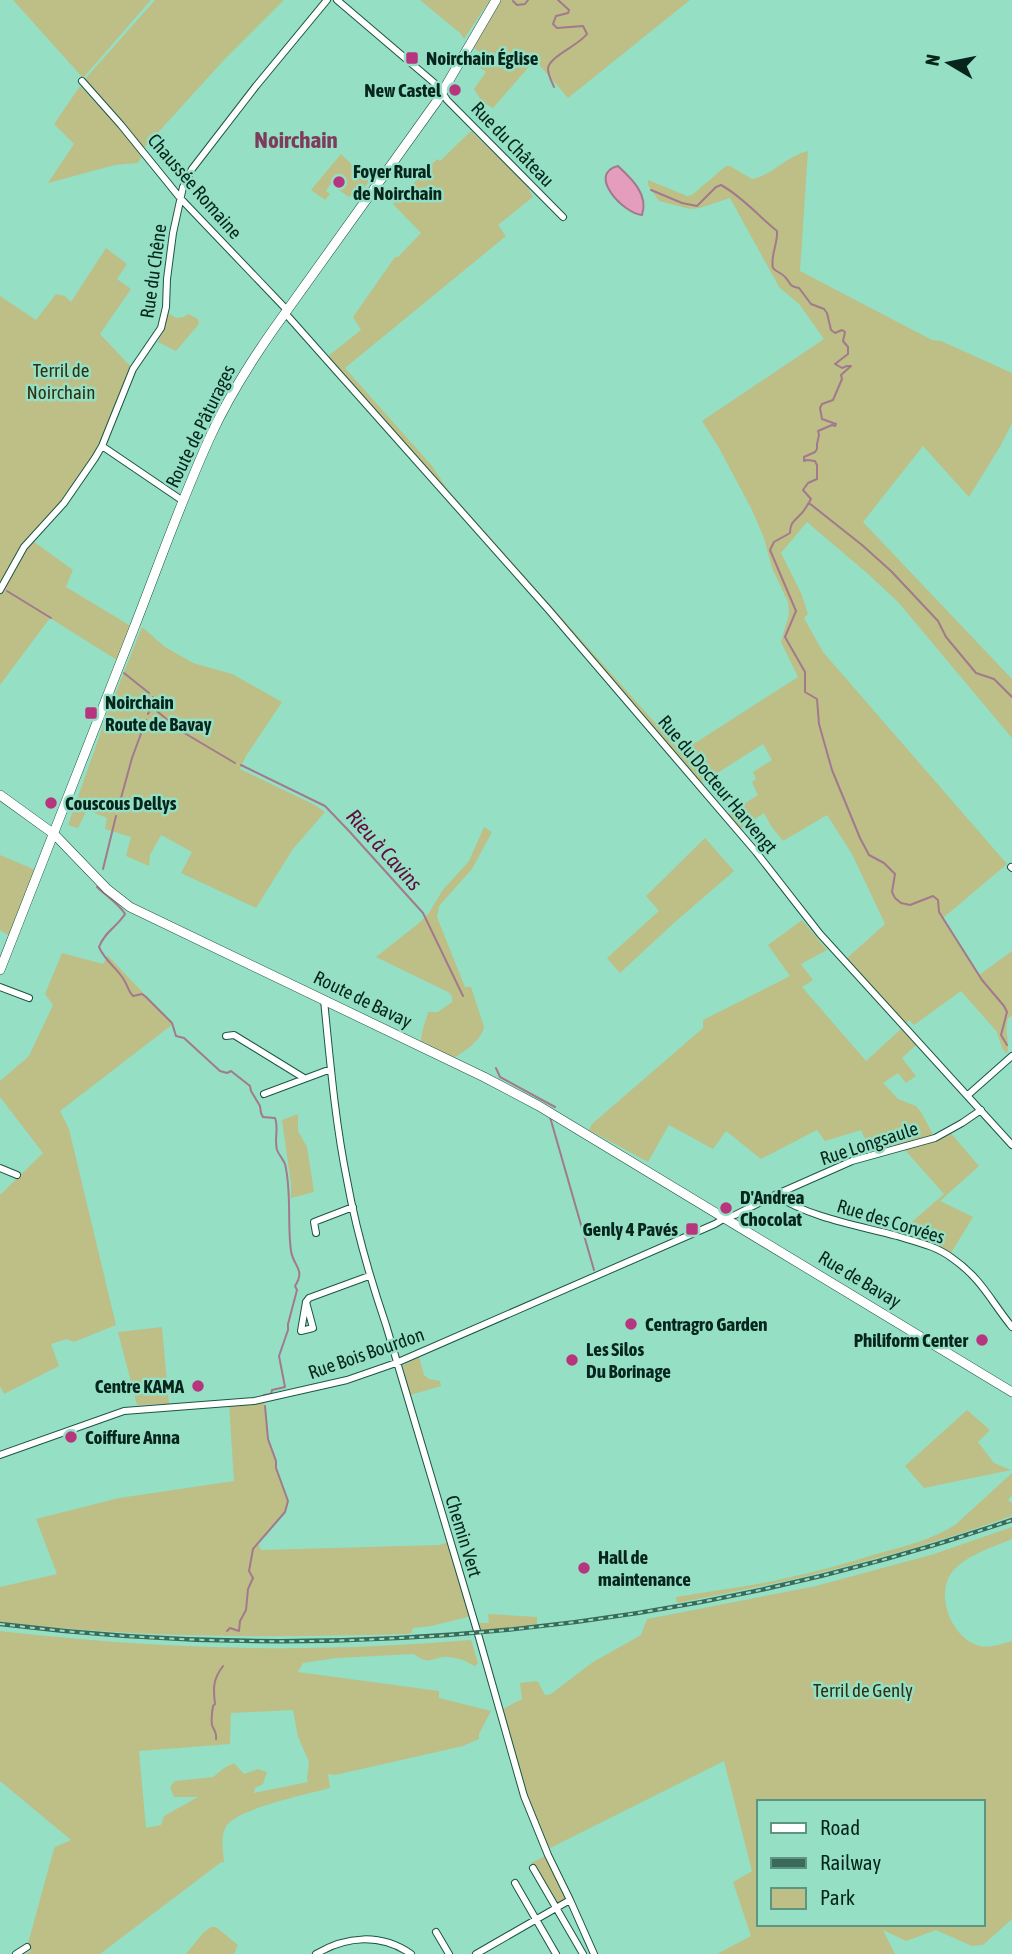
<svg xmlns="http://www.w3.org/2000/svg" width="1012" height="1954" viewBox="0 0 1012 1954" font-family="'Asap Condensed',sans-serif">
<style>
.green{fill:#bdbf86;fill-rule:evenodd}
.water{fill:#e59dbe;stroke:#a2798d;stroke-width:2}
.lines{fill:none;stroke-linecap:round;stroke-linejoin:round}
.stream{stroke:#a2798d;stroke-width:2}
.minor-casing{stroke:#1c5544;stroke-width:8}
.secondary-casing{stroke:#1c5544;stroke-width:10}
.minor{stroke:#fff;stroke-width:6}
.secondary{stroke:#fff;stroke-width:9}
.rail-casing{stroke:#3b695a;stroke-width:4.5}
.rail{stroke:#95dfc5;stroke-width:2;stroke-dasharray:5;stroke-linecap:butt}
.poi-dot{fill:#b7357e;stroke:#95dfc5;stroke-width:2.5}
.labels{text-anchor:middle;stroke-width:5;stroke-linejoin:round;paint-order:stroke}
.poi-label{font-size:19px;font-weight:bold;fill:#06251c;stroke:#95dfc5;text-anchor:start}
.street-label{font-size:19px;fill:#06251c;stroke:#95dfc5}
.park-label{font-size:19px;fill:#313111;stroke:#95dfc5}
.water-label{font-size:21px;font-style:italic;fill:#5f0b3d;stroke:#95dfc5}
.quarter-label{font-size:23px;font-weight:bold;fill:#7e3c5d;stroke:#95dfc5}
</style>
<rect width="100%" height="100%" fill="#95dfc5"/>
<path class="green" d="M13,0H151L83,78Z
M155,0H284L223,61L144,148L85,81V79Z
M420,0H490L464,39L460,33Z
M496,0H690L568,98L535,60L493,108L482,102L474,89L486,72L474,63L481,53L469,45Z
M80,86L97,104L100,102L144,152L138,163L115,165L48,183L74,144L54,124Z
M471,131L526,184L533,197L498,225L506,236L345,368L432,466L448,490L681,752L798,677L781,642L789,614L788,602L772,568L764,538L752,510L719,448L702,421L824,339L799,304L779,287L730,198L700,208L690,209L659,201L648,185V180L687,196L692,195L726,166H730L752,179C773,175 786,156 808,151L800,271L932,340L941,341L1012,373V423L1001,445L969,497L923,446L863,522L1012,679V738L898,602L868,574L807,522L781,553L802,595L808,614L804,618L823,652L1007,864L943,918L979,975L1012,951V1016L1008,1018C1004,1034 1010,1039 1007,1054L1002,1048L997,1032L961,991L914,1025L909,1020L906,1024L846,959L885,924L852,854L827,815L783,841L771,826L764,813L740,829L728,814L758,795L752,782L756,779L753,772L772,760L763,744L700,784L327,357L361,330L353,317L395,257H398L421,233L393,204L437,159L440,161Z
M341,154L369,181L357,198L352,195L349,197L330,184L326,191L330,194L325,200L311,190Z
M106,248L127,264L117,279L131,289L100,334L133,369L102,446L85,474L30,539L73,570L66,587L134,628L120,662L50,618L0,685V296L36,320L56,294L65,296L71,302Z
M170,314L176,318L184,317L188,314L198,319L199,324L176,351L158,342L165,326L168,315Z
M142,627L165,647L193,663L232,674L282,702L246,756L240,769L315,805L325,812L293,849L256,908L181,873L192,852L161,835L150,855L149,866L126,856L131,837L105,829L107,818L87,810L78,828L68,825L108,712Z
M484,827L492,832L472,869L439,906L437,917L465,987H471L484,1027C482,1040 461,1055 449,1060L421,1046C420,1034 425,1024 428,1012H438L452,1002V996L448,992L376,957L419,923L429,913L442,891L469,861Z
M705,838L734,871L675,922L620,973L607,958L659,911L646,896Z
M0,855L38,871L13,938L0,930Z
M802,920L827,950L801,964L813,980L802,987L866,1061L901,1029L916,1045L902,1058L916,1076L906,1083L898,1073L883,1083L898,1099L916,1106L921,1112L935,1138L949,1131L979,1166L940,1201L973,1217L951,1253L929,1242L899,1233L944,1194L905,1150L903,1143L871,1153L861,1130L825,1141L817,1130L761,1159L726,1131L713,1149L669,1125L648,1162L589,1130L592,1124L703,1028V1020L790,976L768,945Z
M62,953L103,964L108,956L173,1024L60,1111L69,1129L116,1325L74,1342L67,1339L51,1344L59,1366L4,1394L0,1386V1195L43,1153L0,1097V1081L29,1056L53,1005L45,994Z
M298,1114V1131L307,1147L314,1192L291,1198V1184L282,1120Z
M162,1327L169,1404L137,1405L118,1332Z
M419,1357L424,1375L429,1379L440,1381L441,1386L410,1395L403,1365Z
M264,1399L268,1439L276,1461V1468L288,1501L285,1512L258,1543L261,1550L439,1545L449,1542L472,1616L431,1626L413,1628L412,1632L409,1634C272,1638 136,1638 0,1622V1587L57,1574L36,1519L119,1498L234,1481L229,1403Z
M967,1410L990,1430L978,1442L994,1463L1011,1470L924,1488L905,1466Z
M1012,1473V1495L1008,1500L1012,1503V1516C903,1555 791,1582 677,1603L676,1597C711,1591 747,1587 782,1579C815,1572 848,1563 880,1553C906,1546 933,1539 955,1525Z
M1012,1527V1539C993,1547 957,1558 948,1579C938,1603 954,1639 980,1646C990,1648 1002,1644 1012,1641V1919L983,1945L972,1946L936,1930L906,1941L883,1930L895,1954H717L751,1936L733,1882L752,1871L724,1761L546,1850L532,1818L499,1711L522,1699L520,1683L536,1681L538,1682L545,1695L551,1694L593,1662L641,1635L647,1619L816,1586L934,1554ZM758,1802H982V1924H758Z
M488,1614L537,1617V1625L481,1631L479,1623H489Z
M0,1631C71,1639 142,1645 214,1647C300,1650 386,1647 471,1640L478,1663L475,1666C469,1664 466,1660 459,1659C455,1658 446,1656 442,1657C430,1660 427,1664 414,1654L336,1658L303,1663L298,1672L439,1691V1698L491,1711L479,1734V1739L463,1746L335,1775L328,1774L330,1788C308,1794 240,1808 227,1825C220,1835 223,1850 224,1862L220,1863L100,1954H25L31,1951L27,1947L53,1852L55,1847L71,1840L0,1781ZM293,1710L298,1737L309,1762L307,1778L308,1782L254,1793L255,1788L263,1784L267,1772L258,1769L244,1774L234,1763L224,1768L213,1777L175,1781L170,1787L174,1797H198L164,1816L161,1825L146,1828L139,1751L230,1744L231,1713Z
M548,1855L570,1900L556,1908L531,1863Z
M211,1927H216L238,1945L234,1954H186L203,1933Z"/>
<path class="water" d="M618,166C632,179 649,195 642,215C624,214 586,174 618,166Z"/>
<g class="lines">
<path class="stream" d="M513,1L517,5L525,4L528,0
M554,87C552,82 548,75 548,69C548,57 578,46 587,34L583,26L557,28L553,24L556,16L568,13L569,10L558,0
M651,190L682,203L697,206L716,187L721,185C743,197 758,216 777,231C778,244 770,256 773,268C776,272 782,273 785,277C791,283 788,286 799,288L811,304L824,309L827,313L831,330L835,333L842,330L845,332L843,341L848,347V354L835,364L842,368L847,366H851L841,375L842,379L833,400L822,404L820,408L822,419L836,424L835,426L832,425L818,431L819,435L817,444V449L815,452L804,457V461L807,460L815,461L817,465V479L808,483L803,490L811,499C808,504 805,510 801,514C794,521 790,523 790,533L774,542L770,550L796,611L785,637L805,672V692L817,699L819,724L832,770L860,838L869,855L884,863L895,874L892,892L895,898L901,903L910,905L933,896L938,900L939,912L982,980L1004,1006L1007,1012L1001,1035L1007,1045
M809,503L862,545L891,571L938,621L946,637L976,673L994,679L1012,697
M7,591L51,618
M124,673L149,693
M152,707L181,731L235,763
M148,714L154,701L153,697
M241,765L325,806L349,831L423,913L463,996
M118,809L132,758L146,720
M103,869L116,816
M97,887C105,895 120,905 125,914C117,927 105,931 99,947C105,961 117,968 124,980C128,986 128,991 133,996L142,994L146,997L172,1023L176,1036L184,1038L220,1071L227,1073L231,1071L250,1086L251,1091L260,1106L261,1113L263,1117L275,1118C279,1128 274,1139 277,1150C279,1155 283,1159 285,1164C292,1193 287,1223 291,1251C293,1266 306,1269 295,1286L297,1290L288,1324V1330L279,1356L285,1387L272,1390L271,1394L264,1395
M496,1068L500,1077L555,1107
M550,1117L594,1270
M227,1631L230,1628L239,1631L240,1621L246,1610L248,1589L253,1578L249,1571L253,1549L285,1512L288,1501L276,1468V1461L268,1439L265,1406
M216,1739C217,1732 214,1731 212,1725C211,1719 212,1712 213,1706L215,1704C213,1688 213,1679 223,1666"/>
<g class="minor-casing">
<path id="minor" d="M337,0L439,87L447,100L563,217
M82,81L121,125L181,199L287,310
M285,313L548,609L756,852L820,934L1012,1145
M102,446L183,501
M0,590L24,547L64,503L95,458L102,446L133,369L161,328L166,307L167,279L173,233L183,187L192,169L256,86L327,0
M1011,867L1012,868
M0,987L29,998
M324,1000C330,1060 335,1121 347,1180C356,1230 370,1278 386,1325L478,1634L524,1796L548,1855L570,1900L594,1954
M226,1036L234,1035L304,1078
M264,1094L331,1069
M968,1095L1012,1056
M0,1168L17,1175
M775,1195C811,1218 856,1225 897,1236C917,1242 936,1246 952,1258C982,1279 990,1300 1012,1327
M316,1233L314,1222L353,1207
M306,1302L313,1328L301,1331L306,1302L309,1298L369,1276
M0,1455L124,1411L254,1401L347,1380L396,1363L715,1224L725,1218L735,1215L775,1195L852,1161L935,1138L962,1123L981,1110
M533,1868L583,1954
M515,1883L556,1954
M436,1932L449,1954
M16,1954L27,1947
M316,1954C346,1936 381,1933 411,1954
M476,1954L570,1900"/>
</g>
<g class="secondary-casing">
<path id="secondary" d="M0,795L54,834L107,889L130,907L484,1077L539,1106L1012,1392
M0,970C45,856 89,742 134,628C159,564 182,498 211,435C228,398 250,363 273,330L437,101L496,0"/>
</g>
<use href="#minor" class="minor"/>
<use href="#secondary" class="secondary"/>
<g class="rail-casing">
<path id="rail" d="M0,1624C341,1666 687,1631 1012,1520"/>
</g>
<use href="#rail" class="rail"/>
</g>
<g class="poi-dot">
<rect x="405" y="51" width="14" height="14" rx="3.5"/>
<circle cx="455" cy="90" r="7"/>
<circle cx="339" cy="182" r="7"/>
<rect x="84" y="706" width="14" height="14" rx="3.5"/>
<circle cx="51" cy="803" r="7"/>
<circle cx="726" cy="1208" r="7"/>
<rect x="685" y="1222" width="14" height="14" rx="3.5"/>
<circle cx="631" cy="1324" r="7"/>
<circle cx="982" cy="1340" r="7"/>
<circle cx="572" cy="1360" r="7"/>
<circle cx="198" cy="1386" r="7"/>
<circle cx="71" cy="1437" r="7"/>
<circle cx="584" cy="1568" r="7"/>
</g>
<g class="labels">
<g class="poi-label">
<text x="426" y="65">Noirchain Église</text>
<text x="441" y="97" text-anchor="end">New Castel</text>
<text x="353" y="178">Foyer Rural<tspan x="353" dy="22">de Noirchain</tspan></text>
<text x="105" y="709">Noirchain<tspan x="105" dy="22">Route de Bavay</tspan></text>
<text x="65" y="810">Couscous Dellys</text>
<text x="740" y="1204">D'Andrea<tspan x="740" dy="22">Chocolat</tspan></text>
<text x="678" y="1236" text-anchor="end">Genly 4 Pavés</text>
<text x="645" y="1331">Centragro Garden</text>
<text x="968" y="1347" text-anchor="end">Philiform Center</text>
<text x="586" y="1356">Les Silos<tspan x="586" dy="22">Du Borinage</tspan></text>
<text x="184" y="1393" text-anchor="end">Centre KAMA</text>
<text x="85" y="1444">Coiffure Anna</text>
<text x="598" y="1564">Hall de<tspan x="598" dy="22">maintenance</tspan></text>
</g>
<g class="street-label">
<text transform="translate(513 144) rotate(46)" y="7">Rue du Château</text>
<text transform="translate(195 186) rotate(49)" y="7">Chaussée Romaine</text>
<text transform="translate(153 271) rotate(-82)" y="7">Rue du Chêne</text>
<text transform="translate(200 426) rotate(-64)" y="7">Route de Pâturages</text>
<text transform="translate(718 784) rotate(50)" y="7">Rue du Docteur Harvengt</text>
<text transform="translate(363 999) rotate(26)" y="7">Route de Bavay</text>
<text transform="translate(869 1143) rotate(-18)" y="7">Rue Longsaule</text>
<text transform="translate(891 1221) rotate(17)" y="7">Rue des Corvées</text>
<text transform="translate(860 1279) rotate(31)" y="7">Rue de Bavay</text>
<text transform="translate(366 1353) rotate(-19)" y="7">Rue Bois Bourdon</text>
<text transform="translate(464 1536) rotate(73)" y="7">Chemin Vert</text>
</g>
<g class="park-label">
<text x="61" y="377">Terril de<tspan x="61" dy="22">Noirchain</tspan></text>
<text x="863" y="1697">Terril de Genly</text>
</g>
<g class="water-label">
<text transform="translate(384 850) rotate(48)" y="7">Rieu à Cavins</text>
</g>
<g class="quarter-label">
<text x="296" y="148">Noirchain</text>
</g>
</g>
<rect x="757" y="1800" width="228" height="126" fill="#95dfc5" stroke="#5c9581" stroke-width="2"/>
<rect x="771" y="1823" width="35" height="10" fill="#ffffff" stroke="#5c9581" stroke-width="2"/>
<text x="820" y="1835" font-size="21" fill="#06251c">Road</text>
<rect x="771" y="1858" width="35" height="10" fill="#3b695a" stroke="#5c9581" stroke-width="2"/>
<text x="820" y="1870" font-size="21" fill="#06251c">Railway</text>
<rect x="771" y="1888" width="35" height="21" fill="#bdbf86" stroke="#5c9581" stroke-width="2"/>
<text x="820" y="1905" font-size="21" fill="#06251c">Park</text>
<g transform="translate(949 63) rotate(280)" stroke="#95dfc5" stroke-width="5" paint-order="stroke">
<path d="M0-5L12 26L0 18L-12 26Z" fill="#06251c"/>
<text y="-10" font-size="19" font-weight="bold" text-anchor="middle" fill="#06251c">N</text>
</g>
</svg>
